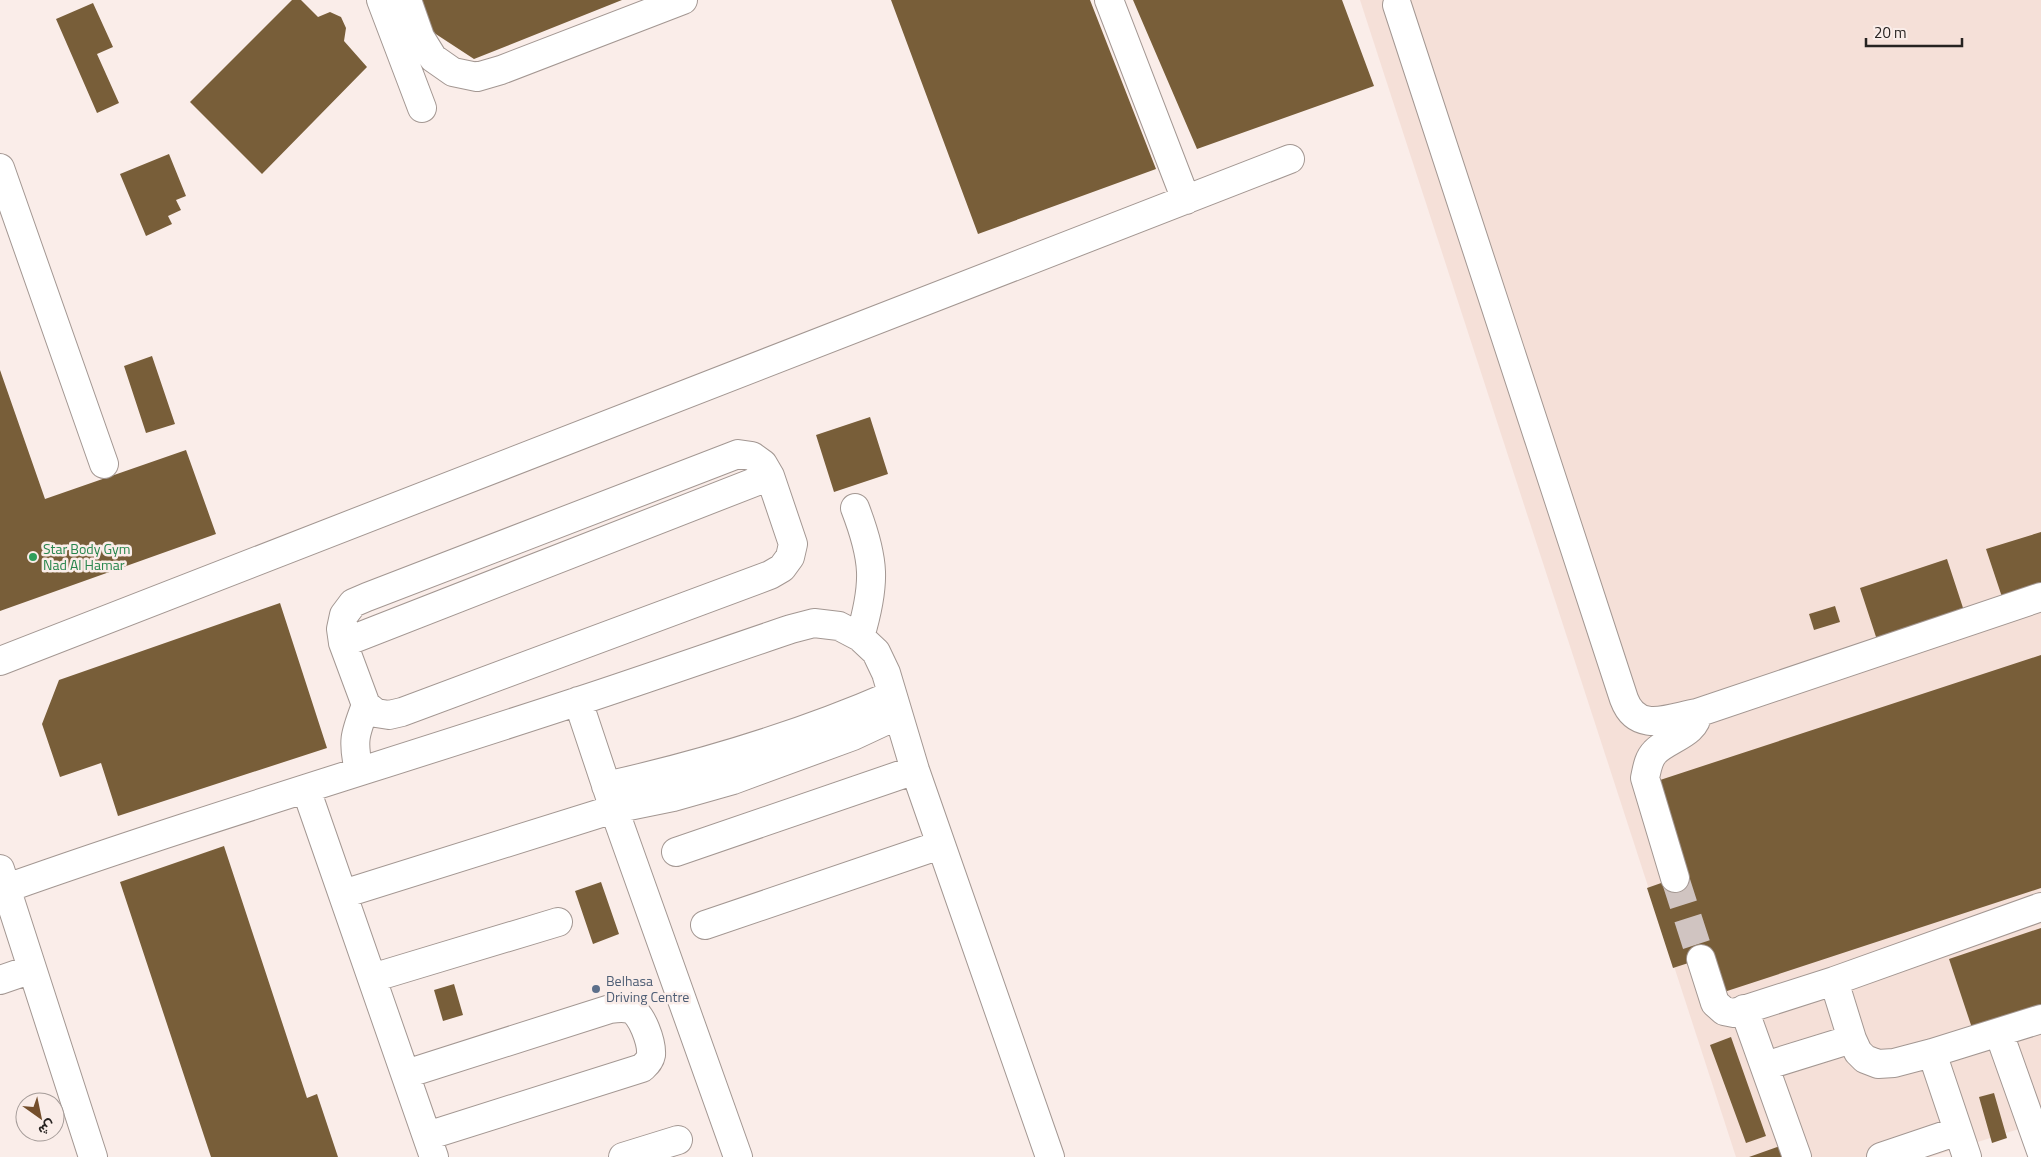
<svg xmlns="http://www.w3.org/2000/svg" width="2041" height="1157" viewBox="0 0 2041 1157" font-family="'Titillium Web',Vazirmatn,sans-serif">
<style>
.built{fill:#f5e0d8}
.building{fill:#785e39}
.lines{fill:none;stroke-linecap:round;stroke-linejoin:round}
.minor-tunnel{stroke:#d0c4c1;stroke-width:28;stroke-dasharray:28 14;stroke-linecap:butt}
.minor-casing{stroke:#a39792;stroke-width:30}
.minor{stroke:#fff;stroke-width:28}
.leisure-dot{fill:#2e9e5b;stroke:#faede9;stroke-width:2}
.service-dot{fill:#5c6f8a;stroke:#faede9;stroke-width:2}
.labels{text-anchor:middle;stroke-width:5;stroke-linejoin:round;paint-order:stroke}
.leisure-label{font-size:14px;fill:#27864d;stroke:#faede9;text-anchor:start}
.service-label{font-size:14px;fill:#4e5e75;stroke:#faede9;text-anchor:start}
</style>
<rect width="100%" height="100%" fill="#faede9"/>
<path class="built" d="M1360,0H2041V1122L1930,1157H1736Z"/>
<path class="building" d="M292,0H301L318,17L330,12L341,17L346,28L344,41L367,67L262,174L190,102Z
M413,0H622L474,59L422,25Z
M891,0H1090L1156,169L978,234Z
M1133,0H1342L1374,86L1197,149Z
M93,3L113,47L97,54L119,103L97,113L56,19Z
M169,154L186,196L176,200L181,210L168,216L172,224L146,236L120,174Z
M152,356L175,424L146,433L124,366Z
M0,370L45,499L186,450L216,534L0,611Z
M870,417L888,474L834,492L816,435Z
M2041,532V595L2005,606L1986,549Z
M1947,559L1966,617L1879,646L1860,588Z
M280,603L327,748L118,816L101,763L60,777L42,724L59,680Z
M1835,606L1840,622L1814,630L1809,614Z
M2041,655V888L1724,992L1713,955L1673,968L1647,888L1684,875L1654,782Z
M224,846L307,1098L317,1094L338,1157H211L120,882Z
M601,882L619,934L593,944L575,891Z
M2041,928V1006L1972,1028L1949,959Z
M454,984L463,1015L443,1021L434,990Z
M1731,1037L1766,1136L1746,1143L1710,1045Z
M1994,1093L2007,1138L1992,1143L1979,1097Z
M1783,1145L1788,1157H1749Z"/>
<g class="lines">
<path class="minor-tunnel" d="M1675,878L1701,959"/>
<g class="minor-casing">
<path id="minor" d="M381,0L422,108
M407,0L420,37L433,58L453,72L477,77L501,70L683,0
M1109,0L1186,200
M1397,5L1624,699C1637,734 1669,718 1697,713L2041,597
M0,168L104,464
M738,454L752,456L763,464L770,476L793,544L790,557L782,568L770,575L402,712L389,715L376,713L366,705L343,643L341,629L344,615L353,603L367,597Z
M855,508C875,560 876,583 860,637
M343,643L770,476
M0,661L1290,159
M578,701L614,809L738,1157
M359,771C352,740 355,734 366,705
M606,786C704,764 800,735 892,695
M306,789L434,1157
M676,852L915,770
M0,869L93,1157
M1675,878L1645,778C1647,769 1648,759 1655,752C1667,739 1698,733 1697,713
M7,888C196,821 388,764 579,701C649,678 720,653 791,629L814,623L839,626L860,637L876,652L886,673L915,770L1050,1157
M343,894L614,809L673,797L733,780L853,736L898,715
M705,925L940,845
M1701,959L1715,1003L1724,1011L1734,1013L1834,981L2041,907
M372,978L558,922
M0,980L32,969
M1834,981L1852,1039L1858,1052L1865,1059L1878,1064L1894,1063L1932,1053L2041,1019
M1744,1009L1797,1157
M1999,1033L2041,1151
M1932,1053L1967,1157
M1765,1066L1852,1039
M406,1074L610,1009C616,1008 623,1007 630,1009C642,1013 652,1043 651,1055C650,1061 646,1064 642,1068L427,1136
M623,1157L678,1140
M1881,1157L1958,1131"/>
</g>
<use href="#minor" class="minor"/>
</g>
<circle class="leisure-dot" cx="33" cy="557" r="5"/>
<circle class="service-dot" cx="596" cy="989" r="5"/>
<g class="labels">
<g class="leisure-label">
<text x="43" y="554">Star Body Gym<tspan x="43" dy="16">Nad Al Hamar</tspan></text>
</g>
<g class="service-label">
<text x="606" y="986">Belhasa<tspan x="606" dy="16">Driving Centre</tspan></text>
</g>
</g>
<g transform="translate(40 1117) rotate(147)"><circle r="24" fill="#faede9" stroke="#a59c99"/>
<path d="M0-4L9 19L0 12L-9 19Z" fill="#744e2b"/>
<text y="-8" font-size="14" font-weight="bold" text-anchor="middle" fill="#262220">ش</text>
</g>
<path d="M1866 38v8h96v-8" fill="none" stroke="#262220" stroke-width="2.5"/>
<text x="1874" y="38" font-size="15" fill="#262220" stroke="#faede9" stroke-width="4" paint-order="stroke">20 m</text>
</svg>
